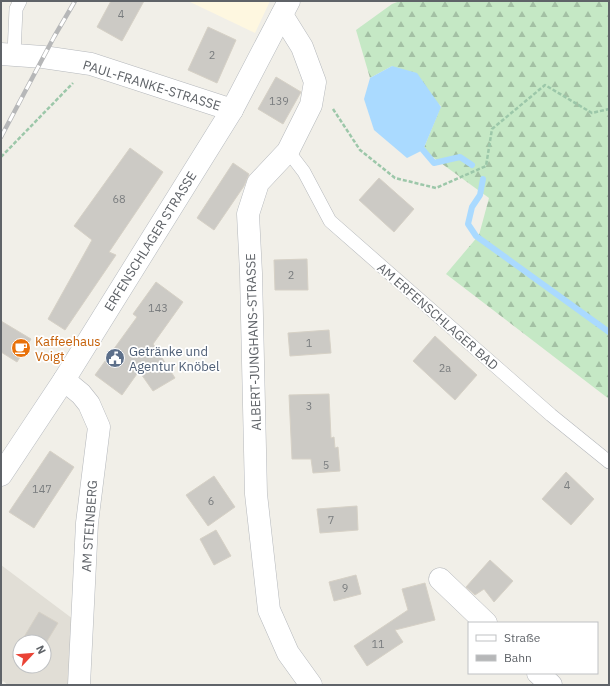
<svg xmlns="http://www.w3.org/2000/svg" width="610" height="686" viewBox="0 0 610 686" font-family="'IBM Plex Sans',sans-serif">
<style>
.commercial{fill:#fef7e0}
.education{fill:#e1ded6;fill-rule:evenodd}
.forest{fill:url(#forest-firs)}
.water{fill:#aadaff}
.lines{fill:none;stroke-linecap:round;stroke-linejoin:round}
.stream{stroke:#aadaff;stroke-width:6}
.building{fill:#cccac5;stroke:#d6d1c6}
.lane-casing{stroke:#b5b8bc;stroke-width:14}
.street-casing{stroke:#b5b8bc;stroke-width:23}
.secondary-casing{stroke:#b6babf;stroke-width:23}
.path{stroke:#9cc7a9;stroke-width:2.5;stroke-dasharray:4 2;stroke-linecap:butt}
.lane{stroke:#fff;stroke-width:13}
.street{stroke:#fff;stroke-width:22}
.secondary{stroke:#fff;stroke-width:22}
.rail-casing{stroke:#b6b7b8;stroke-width:4.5}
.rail{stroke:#fff;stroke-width:3;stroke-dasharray:9;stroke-linecap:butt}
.labels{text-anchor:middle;stroke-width:3.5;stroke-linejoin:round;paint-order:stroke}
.number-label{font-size:11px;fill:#7a7d7f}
.street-label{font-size:13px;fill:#5f6368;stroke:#fff}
.food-label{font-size:13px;fill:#c56008;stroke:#fff;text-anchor:start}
.service-label{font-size:13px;fill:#4e5e75;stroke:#fff;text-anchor:start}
</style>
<defs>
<pattern id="forest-firs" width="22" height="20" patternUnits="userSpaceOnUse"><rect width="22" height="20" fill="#c5e8c5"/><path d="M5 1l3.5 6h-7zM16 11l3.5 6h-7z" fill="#a3c0a4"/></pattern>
</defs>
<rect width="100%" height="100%" fill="#f1efe8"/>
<path class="commercial" d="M188,1H270L255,33Z"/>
<path class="education" d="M1,565L73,619L68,685H8L3,681L1,684ZM20,642H44V666H20Z"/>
<path class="forest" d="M400,1H609V399L446,274L479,235L489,198L423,150L441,106L392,66L370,78L356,30L392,4Z"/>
<path class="water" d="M392,66L417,73L441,107L423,150L407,158L374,130L364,99L370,78Z"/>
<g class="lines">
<path class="stream" d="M423,150L434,163L460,157L472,165
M483,179L480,195L472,207L468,224L476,236L609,332"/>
</g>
<path class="building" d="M111,1H144L122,41L97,27Z
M208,27L236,40L217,83L188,70Z
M276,77L301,92L283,124L258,109Z
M130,148L163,172L109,252L116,255L65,330L48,319L92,240L74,226Z
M233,163L249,174L244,186L214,230L197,218Z
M379,178L414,209L394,232L359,200Z
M307,259L308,290H275L274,260Z
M156,282L183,302L153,344L175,378L153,391L139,371L122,395L95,375L137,317L133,314Z
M1,321L31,339L17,362L1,352Z
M329,330L331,353L290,356L288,333Z
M435,336L477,375L455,400L413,361Z
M329,394L331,438L334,437L335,448L338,447L340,471L313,473L311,459H292L289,395Z
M50,451L74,467L34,528L9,512Z
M566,472L594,499L571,525L542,499Z
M214,476L235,507L208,526L186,495Z
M357,506L358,530L320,533L317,509Z
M216,530L231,556L214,565L200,539Z
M490,560L513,581L494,602L484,589L475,595L466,587Z
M356,575L361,594L334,601L329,582Z
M425,583L435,620L395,630L403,642L367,666L354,646L408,610L402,589Z
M39,612L58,623L44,646V642H21Z
M20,643V662L12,657Z"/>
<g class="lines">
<g class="lane-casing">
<path id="lane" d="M14,54L16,9L20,1
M288,151L304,172L330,221L551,415L609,462"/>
</g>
<g class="street-casing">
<path id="street" d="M282,15L302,47L315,82L311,105L288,151L258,183L248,214L251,273L256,494L269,610L288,653L311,685
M1,54L43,57L91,64L232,110
M64,380L81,394L89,404L99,427L87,523L79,685
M440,579L486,623
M538,673L551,685"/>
</g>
<g class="secondary-casing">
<path id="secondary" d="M1,475L64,380L232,110L289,1"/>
</g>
<path class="path" d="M333,109L360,150L395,178L436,188L486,166L492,129L545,85L592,113L609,109
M1,157L73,83"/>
<use href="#lane" class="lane"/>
<use href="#street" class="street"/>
<use href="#secondary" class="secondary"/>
<g class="rail-casing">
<path id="rail" d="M1,137L54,37L75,1"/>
</g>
<use href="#rail" class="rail"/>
</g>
<defs>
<g id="cafe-disc" transform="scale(1)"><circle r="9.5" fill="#e8710a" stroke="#fff"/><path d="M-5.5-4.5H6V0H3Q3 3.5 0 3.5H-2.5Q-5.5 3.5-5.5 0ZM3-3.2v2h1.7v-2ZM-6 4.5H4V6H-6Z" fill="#fff"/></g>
<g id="civic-disc" transform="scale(1)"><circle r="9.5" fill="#5c6f8a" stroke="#fff"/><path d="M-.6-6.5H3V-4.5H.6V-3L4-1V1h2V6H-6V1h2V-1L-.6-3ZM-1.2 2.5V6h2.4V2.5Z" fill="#fff"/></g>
</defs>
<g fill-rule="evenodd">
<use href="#cafe-disc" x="21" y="348"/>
<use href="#civic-disc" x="115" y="358"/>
</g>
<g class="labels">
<g class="number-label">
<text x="121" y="18">4</text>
<text x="212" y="59">2</text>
<text x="279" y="105">139</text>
<text x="119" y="203">68</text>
<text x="291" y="279">2</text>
<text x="158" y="312">143</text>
<text x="309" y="347">1</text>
<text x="445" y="372">2a</text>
<text x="309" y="410">3</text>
<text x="326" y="469">5</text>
<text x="567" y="489">4</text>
<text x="42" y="493">147</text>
<text x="211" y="505">6</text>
<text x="331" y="524">7</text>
<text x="345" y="592">9</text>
<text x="378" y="648">11</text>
</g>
<g class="street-label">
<text transform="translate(152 85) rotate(17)" y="5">PAUL-FRANKE-STRASSE</text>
<text transform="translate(150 241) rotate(-58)" y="5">ERFENSCHLAGER STRASSE</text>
<text transform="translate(438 316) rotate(41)" y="5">AM ERFENSCHLAGER BAD</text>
<text transform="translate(253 342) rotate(-92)" y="5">ALBERT-JUNGHANS-STRASSE</text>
<text transform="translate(89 526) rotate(-86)" y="5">AM STEINBERG</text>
</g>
<g class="food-label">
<text x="35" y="346">Kaffeehaus<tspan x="35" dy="15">Voigt</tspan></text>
</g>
<g class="service-label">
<text x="129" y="356">Getränke und<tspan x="129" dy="15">Agentur Knöbel</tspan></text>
</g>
</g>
<rect width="610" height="686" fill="none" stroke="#5f6368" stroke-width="4"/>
<rect x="468" y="622" width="130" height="52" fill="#ffffff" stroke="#bfc1c3"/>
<rect x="476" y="635" width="20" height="6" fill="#ffffff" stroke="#bfc1c3"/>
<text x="504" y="642" font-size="12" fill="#5f6368">Straße</text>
<rect x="476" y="655" width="20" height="6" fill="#b6b7b8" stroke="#bfc1c3"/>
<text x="504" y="662" font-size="12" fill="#5f6368">Bahn</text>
<g transform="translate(32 654) rotate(64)"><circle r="19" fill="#ffffff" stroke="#bfc1c3"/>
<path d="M0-3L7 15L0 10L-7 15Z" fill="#ea4335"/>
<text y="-6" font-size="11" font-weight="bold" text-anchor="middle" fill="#5f6368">N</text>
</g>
</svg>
